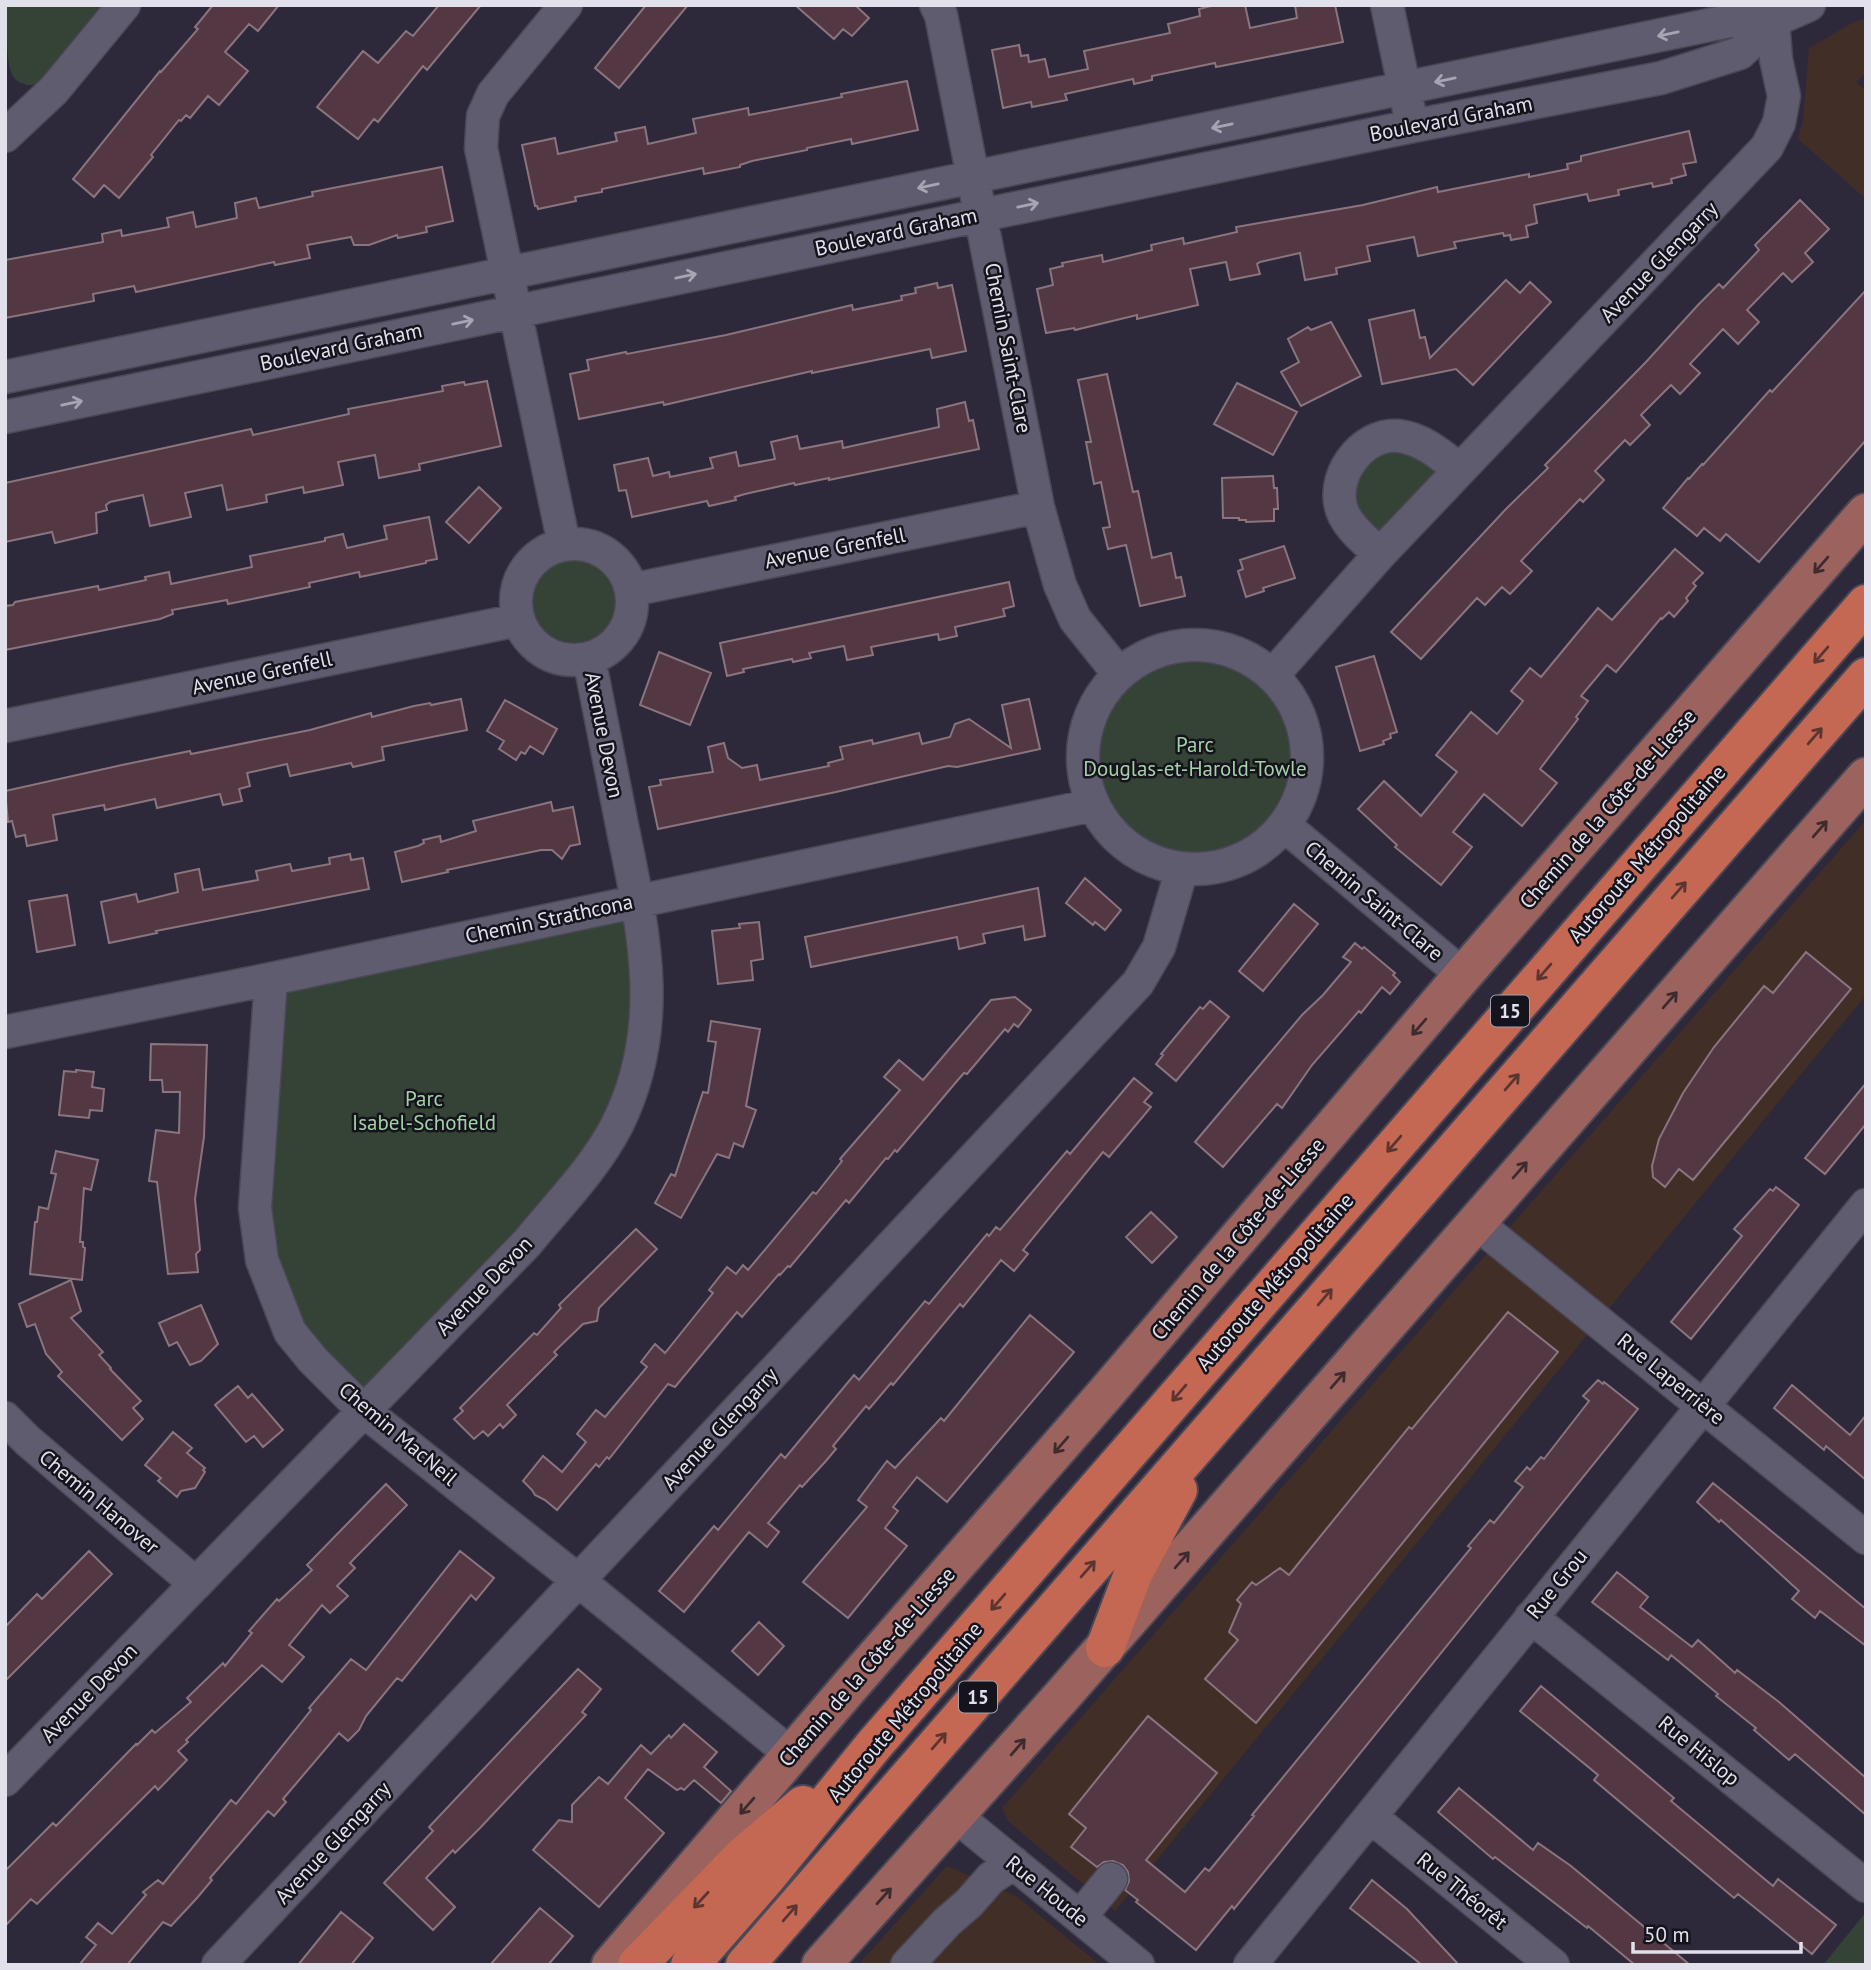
<svg xmlns="http://www.w3.org/2000/svg" width="1871" height="1970" viewBox="0 0 1871 1970" font-family="'PT Sans',sans-serif">
<style>
.commercial{fill:#412f27}
.green{fill:#354236}
.building{fill:#533844;stroke:#8a747e;stroke-width:2}
.lines{fill:none;stroke-linecap:round;stroke-linejoin:round}
.minor-casing{stroke:#4a4856;stroke-width:35}
.major-casing{stroke:#4a4856;stroke-width:42}
.highway-casing{stroke:#4a4856;stroke-width:42}
.minor{stroke:#5f5c6f;stroke-width:32}
.major{stroke:#9c635e;stroke-width:38}
.highway{stroke:#c46753;stroke-width:38}
.oneway{stroke:#a7a5b3}
.oneway2{stroke:#3e2b2f}
.oneway3{stroke:#5b3531}
.labels{text-anchor:middle;stroke-width:5;stroke-linejoin:round;paint-order:stroke}
.shield{fill:#15131b;stroke:#a4a2ad;stroke-width:2}
.shield-label{font-size:19px;font-weight:bold;fill:#e2e0eb}
.street-label{font-size:21px;fill:#e2e0eb;stroke:#15131b}
.park-label{font-size:21px;fill:#a4d1a9;stroke:#15131b}
</style>
<rect width="100%" height="100%" fill="#2d293a"/>
<path class="commercial" d="M1866,18V72L1856,82L1866,91V199L1798,139L1803,120L1809,48L1854,22Z
M1866,820V995L1115,1911L1009,1822L1002,1808Z
M947,1866L1016,1896L1100,1965H858Z"/>
<path class="green" d="M6,5H108L39,84C28,87 15,84 11,72C6,59 7,22 6,5Z
M1382,439L1460,470L1380,554L1340,495Z
M516 602a58 58 0 1 1 116 0a58 58 0 1 1-116 0Z
M1083 757a112 112 0 1 1 224 0a112 112 0 1 1-224 0Z
M637,900L642,933L617,1125L364,1411L313,1360L255,1208L271,979Z
M1866,1912V1965H1823Z"/>
<path class="building" d="M213,5H279L258,31L249,24L225,52L248,71L219,105L208,96L190,118L186,115L181,121L179,120L151,155L153,157L119,198L104,185L94,197L73,179L160,71L161,72L198,29L195,27Z
M439,5H481L427,70L423,66L378,122L374,119L358,139L317,107L363,51L378,63L406,31L413,36Z
M646,5H688L619,88L595,68Z
M795,5H855L869,18L852,36L843,29L834,39Z
M1215,5H1245L1250,28L1297,18L1295,5H1335L1343,42L1216,67L1215,63L1152,76V80L1134,84L1133,79L1065,94L1067,100L1032,107L1031,102L1003,108L992,50L1019,45L1021,56L1028,55L1029,62L1045,59L1049,77L1088,69L1084,51L1170,33L1168,24L1200,16L1199,9Z
M907,81L918,130L852,144L851,139L807,148V150L752,161L740,165V167L704,174L703,168L602,189V192L575,197L576,201L538,209L537,206H535L522,145L555,138L558,154L617,141L615,133L645,127L648,144L696,133L693,119L748,108L749,115L842,97L841,94Z
M1689,131L1696,162L1683,164L1686,175L1671,179L1672,183L1653,187L1652,183L1618,190L1619,195L1589,201L1587,194L1534,205L1537,223L1526,226L1528,237L1511,240L1510,235L1504,236L1503,233L1454,242L1456,248L1418,256L1414,237L1367,246L1370,261L1336,268L1337,274L1305,280L1300,253L1260,262L1257,264L1260,274L1230,280L1226,262L1190,269L1198,305L1137,319V315L1075,330L1074,328L1046,333L1037,289L1053,285L1050,269L1063,266L1062,263L1102,255L1103,262L1152,250L1151,245L1183,238L1184,244L1237,232L1236,227L1363,205L1437,187L1438,192L1529,174V177L1568,169L1567,164L1581,161V156Z
M442,167L453,221L426,227L427,232L398,238L397,235L369,245H354L351,237L307,245L310,258L275,265L274,262L136,292L134,286L93,294L94,301L5,318V260L103,242L102,234L121,230L122,236L169,227L167,218L193,212L196,227L237,218L235,203L256,198L259,208L313,196L312,192Z
M1800,200L1829,229L1805,253L1813,262L1792,282L1783,273L1747,310L1759,322L1738,344L1723,329L1690,364L1700,373L1680,394L1671,385L1641,415L1650,425L1630,445L1625,440L1595,471L1604,480L1583,502L1580,499L1521,561L1532,571L1510,594L1502,587L1485,605L1477,598L1421,659L1391,632L1506,509L1548,468L1545,465L1646,362L1698,305L1719,284L1723,288L1759,250L1755,245Z
M1506,280L1520,293L1530,282L1551,302L1473,385L1456,369L1382,384L1369,320L1414,310L1420,338L1425,337L1430,358Z
M937,283L938,288L952,285L966,351L932,358L930,349L812,373V371L664,405L663,402L579,419L570,374L589,370L587,360L626,352L627,354L726,335L852,305L853,310L902,300L901,296L916,293L915,288Z
M1866,290V440L1759,562L1726,534L1720,541L1704,528L1697,536L1663,508L1688,478L1689,479L1702,464L1703,465L1770,390L1772,392Z
M1331,322L1361,376L1301,406L1281,372L1299,362L1288,339L1308,327L1311,330Z
M1107,374L1133,492L1138,491L1152,558L1171,553L1176,578L1181,577L1185,596L1140,606L1126,545L1108,549L1103,528L1110,527L1101,482L1094,484L1086,442H1091L1078,380Z
M487,381L501,446L419,464L420,470L379,478L375,455L338,462L343,485L304,493L303,487L266,495L267,502L227,510L222,485L185,493L191,517L150,526L143,495L110,502L106,505L107,510L96,513L97,533L55,543L52,532L5,542V483L251,429L253,435L349,414L348,409L443,391L442,386L464,382L465,385Z
M1237,383L1297,412L1273,455L1214,424Z
M965,402L969,421L973,420L979,449L829,480V478L795,485L794,483L745,494L735,497L736,500L709,506L707,501L632,517L626,490L619,491L614,465L648,458L653,476L669,472L670,477L713,468L710,458L736,452L739,466L775,459L771,442L797,436L800,449L842,441L843,448L939,427L937,409Z
M1273,476L1274,488H1277L1278,509H1274V521L1246,522V520H1239V518H1223L1222,478Z
M479,487L501,508L469,543L446,522Z
M429,517L437,559L426,561V563L360,577L359,572L309,583L310,587L228,604L227,600L172,610L173,614L160,619L5,650V606L13,605L15,602L98,586L99,590L146,580L145,577L169,572L171,584L252,567L250,556L325,541V538L343,534L347,548L387,539L384,526Z
M1284,546L1295,578L1263,588L1264,591L1246,597L1238,571L1243,569L1240,560Z
M1675,549L1703,573L1693,583L1696,586L1686,598L1688,601L1674,617L1669,612L1662,619L1661,618L1616,672L1607,665L1581,696L1588,701L1576,717L1578,719L1540,769L1557,783L1522,826L1484,794L1453,832L1472,847L1441,885L1395,847L1397,845L1358,809L1384,781L1421,816L1457,772L1436,755L1471,712L1497,734L1523,701L1511,691L1530,668L1541,677L1598,608L1612,620Z
M1009,582L1014,606L1003,609L1005,616L955,627L957,636L939,640L938,634L871,647L873,655L847,660L844,646L809,653L811,658L793,662L792,659L743,669L744,672L727,676L720,643Z
M659,652L711,673L690,725L640,705Z
M1374,656L1397,732L1390,734L1391,738L1383,741L1384,744L1360,751L1336,667Z
M461,699L467,730L382,747L384,760L353,767L351,763L290,776L287,764L247,773L250,786L239,789L242,801L223,805L220,794L157,808L155,799L105,810L104,805L53,815L57,840L27,846L25,835L16,837L12,821L8,822L5,791L122,765L190,751L191,754L310,730L371,713L372,717L414,706L430,703L431,705Z
M1029,699L1040,749L957,767L948,766L836,792L658,829L649,787L661,785L660,780L713,772L708,747L724,743L728,758L742,768L757,765L760,780L829,766L828,763L843,759L840,747L872,740L873,744L919,733L922,744L950,737L955,724L969,719L1011,748L1002,705Z
M505,700L557,729L543,754L530,746L525,754L521,752L516,760L499,749L504,741L487,731Z
M551,802L553,811L573,807L580,844L570,846L562,859L552,850H541L447,870L448,872L402,882L395,852L418,846L424,843L423,840L440,836L441,842L476,831L473,821Z
M350,854L351,860L363,858L369,889L156,931L157,933L109,943L101,902L136,894L138,902L178,892L175,874L199,869L203,890L258,880L256,871L290,864L292,871L330,864L329,858Z
M1085,878L1121,910L1105,930L1095,922L1093,925L1066,903Z
M1038,888L1045,936L1025,940L1023,926L983,934L985,943L959,949L957,937L811,967L805,937Z
M67,895L75,945L37,952L29,901Z
M1294,904L1318,924L1263,991L1239,971Z
M759,922L763,959L751,961L753,980L718,984L712,931L740,928L739,924Z
M1355,943L1362,949L1364,947L1395,973L1393,975L1400,982L1390,994L1382,987L1361,1013L1359,1011L1312,1065L1282,1108L1277,1104L1223,1167L1195,1142L1302,1015L1323,995L1351,962L1343,957Z
M1806,952L1851,989L1693,1180L1679,1169L1665,1187L1653,1177L1652,1166L1659,1139L1683,1093L1714,1047L1764,986L1773,993Z
M1015,997L1031,1010L1018,1027L1014,1024L1008,1032L1005,1029L967,1074L964,1073L957,1081L897,1152L895,1150L888,1159L886,1158L849,1203L846,1200L790,1267L788,1266L780,1275L779,1274L742,1317L737,1312L675,1387L668,1384L609,1459L607,1457L599,1467L596,1464L557,1510L545,1500L535,1495L532,1490L523,1481L543,1456L562,1472L586,1442L577,1434L596,1410L605,1417L647,1367L641,1362L655,1344L665,1353L713,1293L709,1290L727,1267L736,1274L743,1265L748,1270L813,1192L816,1194L842,1161L840,1159L900,1090L884,1077L899,1060L923,1080L991,1000Z
M1210,1001L1229,1017L1176,1081L1156,1064L1163,1055L1161,1054L1200,1007L1203,1009Z
M711,1021L760,1029L746,1106L756,1110L743,1147L734,1143L729,1158L717,1154L681,1218L655,1203L671,1174L675,1176L703,1092L708,1093L716,1042L708,1041Z
M151,1044L207,1045L204,1137L195,1199L200,1250L196,1254L198,1272L168,1274L157,1182L149,1181L156,1130L179,1133L180,1092H163L162,1080H150Z
M76,1070L94,1072L92,1087L104,1089L102,1111L90,1110L89,1118L59,1115L64,1071L76,1072Z
M1134,1078L1152,1093L1144,1102L1151,1107L1109,1157L1103,1152L1023,1250L1028,1254L1014,1271L1001,1260L963,1307L960,1304L893,1385L891,1383L869,1409L866,1406L833,1446L836,1449L825,1462L802,1487L800,1485L768,1523L779,1532L767,1547L749,1532L684,1612L659,1591L714,1526L718,1530L781,1454L785,1458L854,1375L859,1380L925,1301L929,1304L987,1234L989,1236L996,1227L1000,1230L1067,1151L1070,1154Z
M1866,1083V1124L1825,1174L1805,1158Z
M56,1151L98,1160L91,1190L84,1188L80,1242H83V1247L85,1248L82,1280L30,1274L35,1222H37L39,1207L48,1209L56,1174L51,1173Z
M1776,1187L1799,1205L1691,1339L1671,1322L1742,1236L1734,1229L1770,1189L1773,1191Z
M1151,1212L1177,1237L1152,1263L1126,1237Z
M636,1229L657,1249L599,1308L597,1321L583,1324L554,1352L557,1355L507,1405L516,1415L503,1428L500,1424L488,1436L483,1431L474,1439L454,1419L463,1411L460,1408L534,1333L537,1335L561,1308L559,1305Z
M71,1280L81,1311L71,1318L103,1352L99,1355L111,1368L110,1369L141,1401L133,1408L143,1419L122,1440L58,1376L62,1372L46,1354L35,1324L27,1327L19,1304Z
M201,1305L218,1344L201,1361L190,1365L177,1342L169,1346L159,1323Z
M1508,1312L1558,1352L1256,1723L1205,1679L1238,1640L1229,1632L1241,1604L1237,1600L1252,1582L1256,1585L1280,1568L1289,1575L1409,1427L1412,1429Z
M1030,1315L1074,1352L947,1502L917,1477L893,1507L898,1511L885,1528L907,1546L848,1618L803,1582L867,1507L858,1500L887,1461L895,1468L941,1418L944,1421Z
M1598,1380L1603,1384L1604,1382L1638,1409L1307,1819L1234,1909L1232,1906L1196,1950L1136,1902L1138,1900L1125,1890L1129,1881L1128,1872L1123,1865L1113,1861L1104,1862L1097,1867L1071,1847L1086,1828L1069,1814L1148,1716L1217,1773L1146,1860L1185,1892L1205,1868L1209,1871L1254,1816L1252,1815L1471,1548L1468,1546L1490,1520L1494,1523L1523,1487L1515,1481L1527,1467L1530,1470L1541,1457L1544,1459L1589,1401L1583,1396Z
M1792,1385L1850,1435L1866,1415V1480L1826,1446L1824,1450L1774,1408Z
M238,1386L248,1398L252,1394L283,1430L263,1447L254,1436L246,1442L215,1405Z
M173,1432L192,1448L187,1453L205,1468L203,1470L205,1472L195,1488L181,1491L177,1497L158,1481L161,1478L145,1465Z
M1713,1483L1866,1609V1646L1820,1611L1815,1618L1792,1599L1799,1591L1721,1520L1719,1522L1697,1502Z
M386,1484L407,1505L350,1563L355,1568L337,1586L348,1596L330,1613L322,1605L289,1645L304,1657L282,1682L262,1665L186,1740L188,1742L178,1751L187,1760L158,1790L155,1786L37,1904L31,1899L5,1926V1871L53,1823L56,1826L136,1744L137,1745L152,1730L155,1733L191,1702L187,1698L223,1663L225,1666L252,1633L249,1631L277,1599L279,1601L312,1570L307,1565Z
M89,1551L112,1574L5,1681V1627L37,1594L42,1599Z
M460,1551L494,1578L476,1600L471,1595L402,1681L397,1678L366,1716L359,1730L348,1741L339,1733L283,1799L286,1802L274,1816L268,1811L210,1878L212,1880L197,1898L171,1926L163,1922L127,1965H79L96,1945L86,1937L98,1923L112,1934L146,1895L143,1892L158,1880L163,1884L231,1800L236,1804L311,1710L309,1708L351,1659L366,1670Z
M1617,1572L1648,1597L1640,1607L1692,1647L1698,1640L1735,1673L1737,1670L1779,1702L1866,1778V1815L1795,1754L1789,1760L1754,1730L1756,1728L1716,1696L1718,1694L1671,1655L1668,1660L1592,1602Z
M759,1622L784,1646L758,1675L732,1651Z
M578,1669L601,1689L582,1712L586,1715L481,1827L455,1853L453,1850L426,1878L455,1907L433,1930L384,1883L433,1831L429,1827Z
M1541,1686L1674,1798L1671,1801L1773,1886L1778,1879L1836,1925L1812,1954L1738,1894L1734,1898L1594,1780L1598,1775L1520,1711Z
M684,1724L717,1752L704,1767L731,1791L721,1803L694,1780L684,1790L681,1788L677,1790L648,1769L625,1798L664,1833L599,1907L533,1850L559,1820L572,1822V1805L599,1777L608,1784L641,1745L651,1754L669,1735L671,1738Z
M1459,1788L1533,1850L1538,1843L1571,1866L1690,1965H1635L1588,1926L1587,1928L1495,1857L1493,1859L1438,1812Z
M1372,1880L1407,1909L1459,1965H1422L1350,1908Z
M540,1908L573,1936L548,1965H490Z
M341,1912L373,1938L351,1965H298Z"/>
<g class="lines">
<g class="minor-casing">
<path id="minor" d="M936,5L941,15L1038,507L1060,585L1075,619L1119,674
M1387,5L1409,110
M5,136L54,90L124,5
M5,377L1714,24L1735,20L1773,21
M5,417L1413,126L1661,78L1740,53L1773,21L1809,5
M516 602a58 58 0 1 1 116 0a58 58 0 1 1-116 0Z
M564,544L481,148L483,116L493,94L566,5
M1380,554C1368,543 1352,531 1344,515C1327,480 1361,432 1399,436C1423,439 1442,456 1460,470
M631,590L1038,507
M1083 757a112 112 0 1 1 224 0a112 112 0 1 1-224 0Z
M1272,676L1380,554L1767,147L1779,123L1784,96L1776,59L1773,21L1767,7
M5,726L518,620
M1285,826L1463,975
M271,979L255,1208L262,1260L290,1332L313,1360L364,1411L579,1581L792,1755
M5,1032L271,979L1093,805
M1475,1222L1866,1538
M5,1418L28,1441L196,1584
M1531,1617L1866,1886
M5,1780L527,1243C558,1205 595,1168 617,1125C666,1027 644,932 623,830C612,772 600,715 589,658
M956,1816L1138,1965
M1371,1817L1553,1965
M1080,1917L1111,1879
M218,1965L1138,983L1159,947L1182,869
M907,1965L947,1922L969,1903L991,1878L1014,1863
M1250,1965L1866,1205"/>
</g>
<g class="major-casing">
<path id="major" d="M611,1965L851,1685L1106,1393L1463,975L1866,513
M821,1965L1062,1696L1866,777"/>
</g>
<g class="highway-casing">
<path id="highway" d="M1105,1648L1133,1574L1178,1490
M637,1965L742,1857L803,1805
M690,1965L766,1878L874,1745L1866,604
M745,1965L1866,677"/>
</g>
<use href="#minor" class="minor"/>
<use href="#major" class="major"/>
<use href="#highway" class="highway"/>
</g>
<defs><path id="oneway-shaft" d="M-6 0H5M1.5-3L5.5 0L1.5 3" fill="none" stroke-width="1.6" stroke-linecap="round" stroke-linejoin="round" transform="scale(1.75)"/></defs>
<g class="oneway">
<use href="#oneway-shaft" transform="translate(1668 34) rotate(168)"/>
<use href="#oneway-shaft" transform="translate(1445 80) rotate(168)"/>
<use href="#oneway-shaft" transform="translate(1222 126) rotate(168)"/>
<use href="#oneway-shaft" transform="translate(928 186) rotate(168)"/>
<use href="#oneway-shaft" transform="translate(1028 205) rotate(-12)"/>
<use href="#oneway-shaft" transform="translate(686 276) rotate(-12)"/>
<use href="#oneway-shaft" transform="translate(463 322) rotate(-12)"/>
<use href="#oneway-shaft" transform="translate(72 403) rotate(-12)"/>
</g>
<g class="oneway2">
<use href="#oneway-shaft" transform="translate(1821 565) rotate(131)"/>
<use href="#oneway-shaft" transform="translate(1820 829) rotate(-49)"/>
<use href="#oneway-shaft" transform="translate(1670 1000) rotate(-49)"/>
<use href="#oneway-shaft" transform="translate(1419 1027) rotate(131)"/>
<use href="#oneway-shaft" transform="translate(1520 1170) rotate(-49)"/>
<use href="#oneway-shaft" transform="translate(1338 1380) rotate(-49)"/>
<use href="#oneway-shaft" transform="translate(1061 1445) rotate(131)"/>
<use href="#oneway-shaft" transform="translate(1182 1560) rotate(-49)"/>
<use href="#oneway-shaft" transform="translate(1018 1747) rotate(-49)"/>
<use href="#oneway-shaft" transform="translate(747 1806) rotate(131)"/>
<use href="#oneway-shaft" transform="translate(884 1896) rotate(-48)"/>
</g>
<g class="oneway3">
<use href="#oneway-shaft" transform="translate(1821 655) rotate(131)"/>
<use href="#oneway-shaft" transform="translate(1815 736) rotate(-49)"/>
<use href="#oneway-shaft" transform="translate(1679 890) rotate(-49)"/>
<use href="#oneway-shaft" transform="translate(1544 972) rotate(131)"/>
<use href="#oneway-shaft" transform="translate(1512 1082) rotate(-49)"/>
<use href="#oneway-shaft" transform="translate(1394 1144) rotate(131)"/>
<use href="#oneway-shaft" transform="translate(1325 1297) rotate(-49)"/>
<use href="#oneway-shaft" transform="translate(1179 1393) rotate(131)"/>
<use href="#oneway-shaft" transform="translate(1088 1569) rotate(-49)"/>
<use href="#oneway-shaft" transform="translate(998 1602) rotate(131)"/>
<use href="#oneway-shaft" transform="translate(939 1741) rotate(-49)"/>
<use href="#oneway-shaft" transform="translate(701 1900) rotate(133)"/>
<use href="#oneway-shaft" transform="translate(790 1913) rotate(-49)"/>
</g>
<g class="labels">
<g class="shield">
<rect x="1491" y="995.5" width="38" height="31" rx="5"/>
<rect x="959" y="1681.5" width="38" height="31" rx="5"/>
</g>
<g class="shield-label">
<text x="1510" y="1018">15</text>
<text x="978" y="1704">15</text>
</g>
<g class="street-label">
<text transform="translate(1451 119) rotate(-11)" y="7">Boulevard Graham</text>
<text transform="translate(896 232) rotate(-12)" y="7">Boulevard Graham</text>
<text transform="translate(1659 262) rotate(-46)" y="7">Avenue Glengarry</text>
<text transform="translate(341 347) rotate(-12)" y="7">Boulevard Graham</text>
<text transform="translate(1008 348) rotate(79)" y="7">Chemin Saint-Clare</text>
<text transform="translate(835 548) rotate(-11)" y="7">Avenue Grenfell</text>
<text transform="translate(262 673) rotate(-12)" y="7">Avenue Grenfell</text>
<text transform="translate(604 735) rotate(79)" y="7">Avenue Devon</text>
<text transform="translate(1608 809) rotate(-49)" y="7">Chemin de la Côte-de-Liesse</text>
<text transform="translate(1647 854) rotate(-49)" y="7">Autoroute Métropolitaine</text>
<text transform="translate(1374 901) rotate(40)" y="7">Chemin Saint-Clare</text>
<text transform="translate(549 919) rotate(-12)" y="7">Chemin Strathcona</text>
<text transform="translate(1238 1239) rotate(-50)" y="7">Chemin de la Côte-de-Liesse</text>
<text transform="translate(1275 1282) rotate(-49)" y="7">Autoroute Métropolitaine</text>
<text transform="translate(484 1286) rotate(-46)" y="7">Avenue Devon</text>
<text transform="translate(1671 1379) rotate(39)" y="7">Rue Laperrière</text>
<text transform="translate(720 1429) rotate(-47)" y="7">Avenue Glengarry</text>
<text transform="translate(398 1434) rotate(40)" y="7">Chemin MacNeil</text>
<text transform="translate(99 1502) rotate(40)" y="7">Chemin Hanover</text>
<text transform="translate(1557 1584) rotate(-51)" y="7">Rue Grou</text>
<text transform="translate(867 1667) rotate(-49)" y="7">Chemin de la Côte-de-Liesse</text>
<text transform="translate(89 1693) rotate(-46)" y="7">Avenue Devon</text>
<text transform="translate(905 1712) rotate(-50)" y="7">Autoroute Métropolitaine</text>
<text transform="translate(1699 1751) rotate(39)" y="7">Rue Hislop</text>
<text transform="translate(333 1843) rotate(-47)" y="7">Avenue Glengarry</text>
<text transform="translate(1047 1891) rotate(39)" y="7">Rue Houde</text>
<text transform="translate(1462 1891) rotate(39)" y="7">Rue Théorêt</text>
</g>
<g class="park-label">
<text x="1195" y="752">Parc<tspan x="1195" dy="24">Douglas-et-Harold-Towle</tspan></text>
<text x="424" y="1106">Parc<tspan x="424" dy="24">Isabel-Schofield</tspan></text>
</g>
</g>
<rect width="1871" height="1970" fill="none" stroke="#e2e0eb" stroke-width="14"/>
<path d="M1633 1942v10h168v-10" fill="none" stroke="#e2e0eb" stroke-width="3.5"/>
<text x="1644" y="1942" font-size="21" fill="#e2e0eb" stroke="#15131b" stroke-width="5" paint-order="stroke">50 m</text>
</svg>
